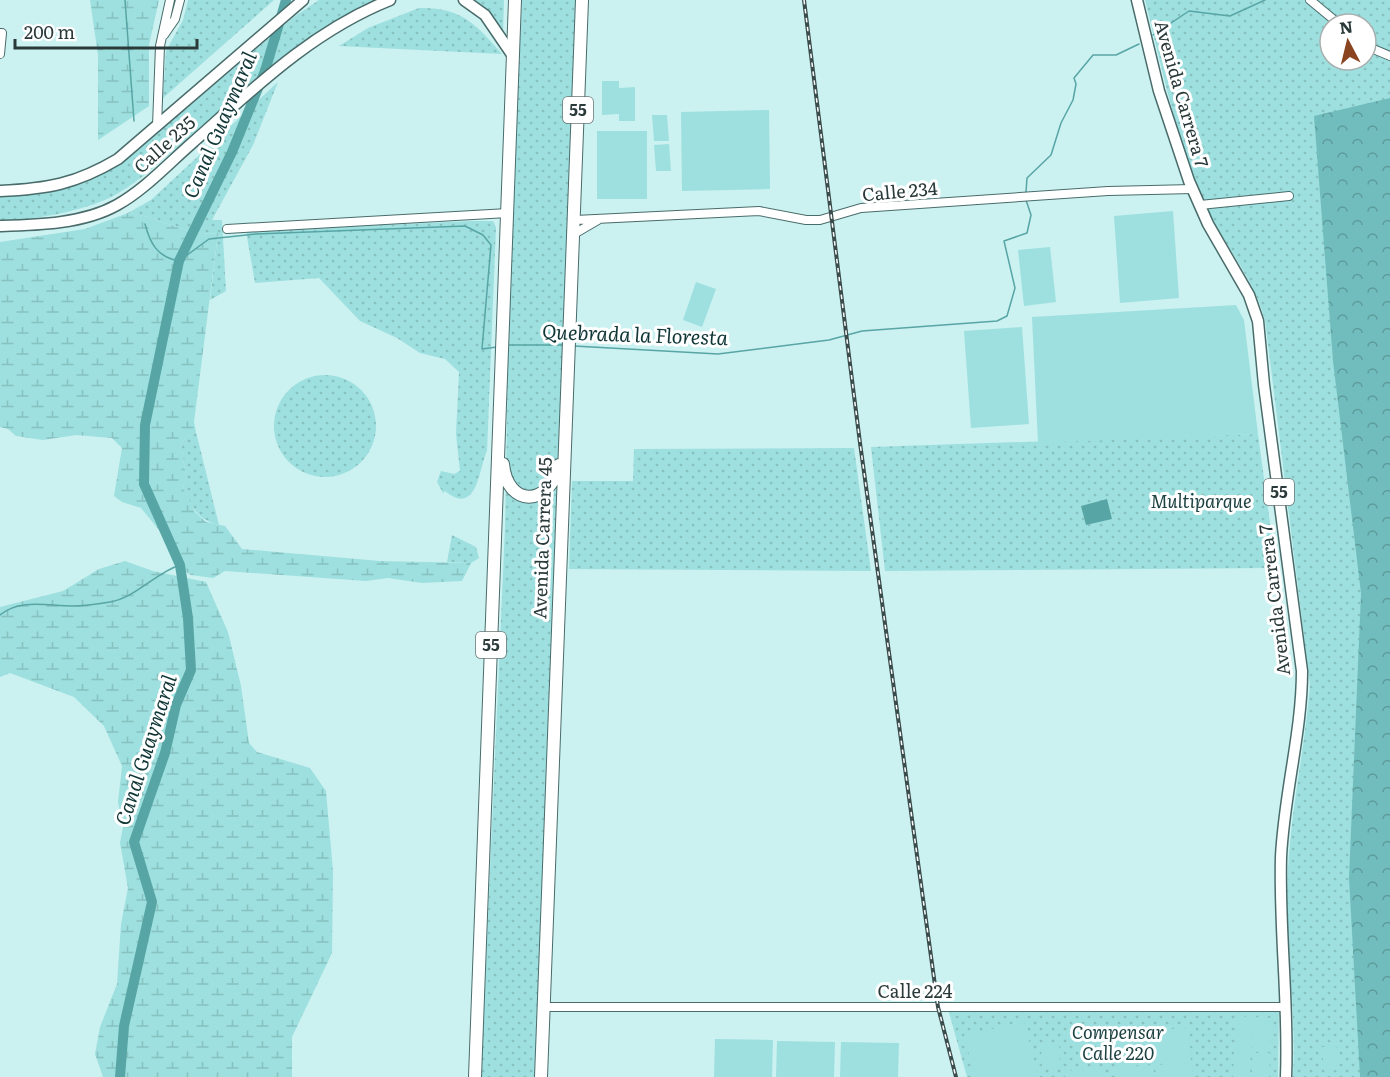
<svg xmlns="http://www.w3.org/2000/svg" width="1390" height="1077" viewBox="0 0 1390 1077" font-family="Literata,serif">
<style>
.grass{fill:url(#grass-dots);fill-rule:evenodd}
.forest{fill:url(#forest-crowns)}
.wetland{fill:url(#wetland-marsh)}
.pitch{fill:#9de0df}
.water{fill:#58a5a5}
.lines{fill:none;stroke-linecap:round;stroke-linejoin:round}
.stream{stroke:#58a5a5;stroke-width:1.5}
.river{stroke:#58a5a5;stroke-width:10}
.minor-casing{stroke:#496c6b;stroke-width:10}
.major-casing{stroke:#496c6b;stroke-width:13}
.highway-casing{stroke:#496c6b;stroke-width:14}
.minor{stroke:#fff;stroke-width:8}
.major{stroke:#fff;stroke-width:10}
.highway{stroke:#fff;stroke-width:12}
.rail-casing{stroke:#3b4c4c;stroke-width:4}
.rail{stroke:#fff;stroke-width:1.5;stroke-dasharray:4.5;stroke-linecap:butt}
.labels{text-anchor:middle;stroke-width:6;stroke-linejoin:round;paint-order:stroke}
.shield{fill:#fff;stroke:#6a7474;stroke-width:1.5}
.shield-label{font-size:16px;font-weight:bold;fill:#2a3939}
.street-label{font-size:18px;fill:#2a3939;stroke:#fff}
.park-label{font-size:18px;font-style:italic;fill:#1d4242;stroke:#fff}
.water-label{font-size:20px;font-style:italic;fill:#103636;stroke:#fff}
</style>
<defs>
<pattern id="grass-dots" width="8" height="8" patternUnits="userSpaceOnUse" patternTransform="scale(1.5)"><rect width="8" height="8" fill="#9de0df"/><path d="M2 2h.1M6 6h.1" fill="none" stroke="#87c1c0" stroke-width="1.8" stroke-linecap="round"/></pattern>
<pattern id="forest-crowns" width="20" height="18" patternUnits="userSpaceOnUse" patternTransform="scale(1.5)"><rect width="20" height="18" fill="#71bdbd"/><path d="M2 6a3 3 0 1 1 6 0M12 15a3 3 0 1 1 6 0" fill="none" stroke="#5d9b9b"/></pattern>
<pattern id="wetland-marsh" width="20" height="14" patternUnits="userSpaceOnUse" patternTransform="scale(1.5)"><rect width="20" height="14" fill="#9de0df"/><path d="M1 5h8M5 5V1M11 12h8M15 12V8" fill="none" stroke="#87c1c0"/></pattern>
</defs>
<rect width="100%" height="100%" fill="#cbf1f1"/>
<path class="grass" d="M188,0H274L163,98L166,51L183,20Z
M319,0H378C305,32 247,88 187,139C162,159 136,186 107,199C73,214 36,218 0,222V195L48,190L94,179L139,149L294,17Z
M473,0H504L503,34L488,12Z
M522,0H578L536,1077H481L505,527L510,256Z
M1145,0H1390V1077H1293C1297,1008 1284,940 1288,871C1291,808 1305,748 1310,685L1265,320C1254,280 1227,248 1208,211C1179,152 1161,64 1145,0ZM1330,24H1366V60H1330Z
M419,8C461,7 476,24 502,54L339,46L368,28Z
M278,82L253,145L212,220H222L226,291L210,300L218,233C186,237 159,216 128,213L151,200Z
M473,221H493L496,227L487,451C479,466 478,518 445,491L443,493L437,482L441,471L454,474L460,471L456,434L459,372L445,359L420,353L397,338L360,321L319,278L255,283L246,231Z
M274 426a51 51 0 1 1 102 0a51 51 0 1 1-102 0Z
M196,432L219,525C198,520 191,507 183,488L186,477L181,444L186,437Z
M1258,434L1276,568L885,571L871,447Z
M854,448L871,571L569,569L572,481H633L634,449Z
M452,535L476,547L479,558L471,563L447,562Z
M948,1009L1279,1010L1278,1077H967Z"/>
<path class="forest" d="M1390,98V1077H1360L1349,878L1361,593L1333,361L1314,116Z"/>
<path class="wetland" d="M90,0H159L149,45V106L98,140V55Z
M128,213C159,216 186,237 218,233L194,422L196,432L186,437L181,444L186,477L183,488L195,512L206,522L225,526L242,549L380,561L471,563L462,581L422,583L388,578L366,581L225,571L213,578L191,575L177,566L163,535L141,508L122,502L114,496L122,448L112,438L76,435L43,440L16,436L8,429L0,427V242L85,229Z
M125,561L153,571L206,582L228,632L241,686L249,743L257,752L310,768L326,791L333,871L332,953L292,1037V1077H103L95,1054L100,1027L117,984L121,924L128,888L120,843L123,827L118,802L122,766L104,726L74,697L10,673L0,677V607L63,591L99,569Z"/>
<path class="pitch" d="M602,81H619V88L635,87V121H619V114L602,115Z
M769,110L770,189L682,191L681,112Z
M667,115L669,141H654L652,115Z
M597,131H647V199H597Z
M669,144L671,171H656L654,145Z
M1173,211L1179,298L1120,303L1114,216Z
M1050,247L1056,302L1024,306L1018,250Z
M696,282L716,289L702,327L683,320Z
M1236,305L1244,320L1258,434L1038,443L1032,317Z
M1022,327L1029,424L971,428L964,331Z
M1236,1016L1253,1017L1252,1051L1235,1050Z
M1254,1017L1271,1018L1270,1052L1253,1051Z
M1024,1021L1038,1077H975L964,1036Z
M1189,1028L1191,1061L1155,1063L1153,1030Z
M1150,1031L1152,1064L1116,1067L1113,1033Z
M715,1039L773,1040L772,1077H714Z
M777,1041L835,1042L834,1077H776Z
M841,1042L899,1043L898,1077H840Z
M1041,1043H1059L1060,1068L1042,1069Z
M1336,1046L1338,1070L1324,1071L1322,1047Z
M1234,1051L1251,1052L1250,1077H1233Z
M1253,1053H1270L1269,1077H1252Z
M1192,1063L1193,1077H1156L1155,1065Z
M1152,1065L1153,1077H1116V1068L1134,1067V1070L1135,1067Z
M1103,1068L1104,1077H1065L1064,1071Z"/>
<path class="water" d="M1107,499L1112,519L1086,525L1081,506Z"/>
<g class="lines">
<path class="stream" d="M125,0L134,121
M1153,35L1189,11L1230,16L1265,0
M1026,192L1027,178L1051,155L1061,123L1073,100L1076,84L1074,78L1093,55H1116L1139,44
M145,224C150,243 157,257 179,261L209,239L256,234L465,226L483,235L491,245L482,349L497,347
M508,345H563
M574,346L718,354L829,340L862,331L997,321L1007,316L1015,288L1004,241L1027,233L1031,215L1026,200
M0,615C20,598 48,606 72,606C84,606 98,604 110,602C137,597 155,573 180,565"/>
<path class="river" d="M120,1077L124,1026L152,902L134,842L165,753L176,705L191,670L188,618L180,565L144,484L145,425L179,261L232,152L265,71L286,0"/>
<g class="minor-casing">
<path id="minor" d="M1310,0L1339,24
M0,33H2L0,54
M164,35L175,19L180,0
M1366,46L1390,56
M157,126L160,46L170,0
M1200,205L1289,196
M575,220L759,211L806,220H820L861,208L1108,191L1193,189
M227,229L508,213
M574,234L598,220
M544,1007H1286"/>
</g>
<g class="major-casing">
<path id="major" d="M464,0L485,15L513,56
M1137,0L1159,91L1189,181L1208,224L1249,295L1258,321L1264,385L1302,671C1302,732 1284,794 1281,857C1279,931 1289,1004 1286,1077
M0,191C47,189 76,184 118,159L303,0
M0,226C37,225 83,224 117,205C144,190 167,165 191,144C253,89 312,31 390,0"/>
</g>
<g class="highway-casing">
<path id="highway" d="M503,464C507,507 549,508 559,465
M475,1077L515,0
M541,1077L582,0"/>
</g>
<use href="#minor" class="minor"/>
<use href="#major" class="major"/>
<use href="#highway" class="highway"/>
<g class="rail-casing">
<path id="rail" d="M804,0L860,443L938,1007L956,1077"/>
</g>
<use href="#rail" class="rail"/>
</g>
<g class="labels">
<g class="shield">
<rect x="563" y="97" width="30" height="26" rx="4.5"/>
<rect x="1264" y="479" width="30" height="26" rx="4.5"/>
<rect x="476" y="632" width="30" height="26" rx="4.5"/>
</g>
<g class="shield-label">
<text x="578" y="116">55</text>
<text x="1279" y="498">55</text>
<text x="491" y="651">55</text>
</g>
<g class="street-label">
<text transform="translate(1181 94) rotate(74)" y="6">Avenida Carrera 7</text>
<text transform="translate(165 145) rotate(-42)" y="6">Calle 235</text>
<text transform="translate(900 192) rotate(-5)" y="6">Calle 234</text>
<text transform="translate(543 538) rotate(-88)" y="6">Avenida Carrera 45</text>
<text transform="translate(1275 600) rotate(-97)" y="6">Avenida Carrera 7</text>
<text x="915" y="998">Calle 224</text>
</g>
<g class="park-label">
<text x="1201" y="508">Multiparque</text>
<text x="1118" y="1039">Compensar<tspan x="1118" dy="21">Calle 220</tspan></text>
</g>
<g class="water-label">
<text transform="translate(220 125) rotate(-67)" y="7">Canal Guaymaral</text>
<text transform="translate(635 335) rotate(2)" y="7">Quebrada la Floresta</text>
<text transform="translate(146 750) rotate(-72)" y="7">Canal Guaymaral</text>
</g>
</g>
<g transform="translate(1348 42) rotate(353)"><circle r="28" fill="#ffffff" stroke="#aab0b0" stroke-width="1.5"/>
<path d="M0-4.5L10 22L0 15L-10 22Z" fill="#8b4420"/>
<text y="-9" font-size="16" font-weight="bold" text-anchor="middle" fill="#2a3939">N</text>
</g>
<path d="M15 39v9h182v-9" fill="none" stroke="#2a3939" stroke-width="3"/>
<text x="24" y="39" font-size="18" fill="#2a3939" stroke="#ffffff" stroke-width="4.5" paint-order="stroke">200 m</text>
</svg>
